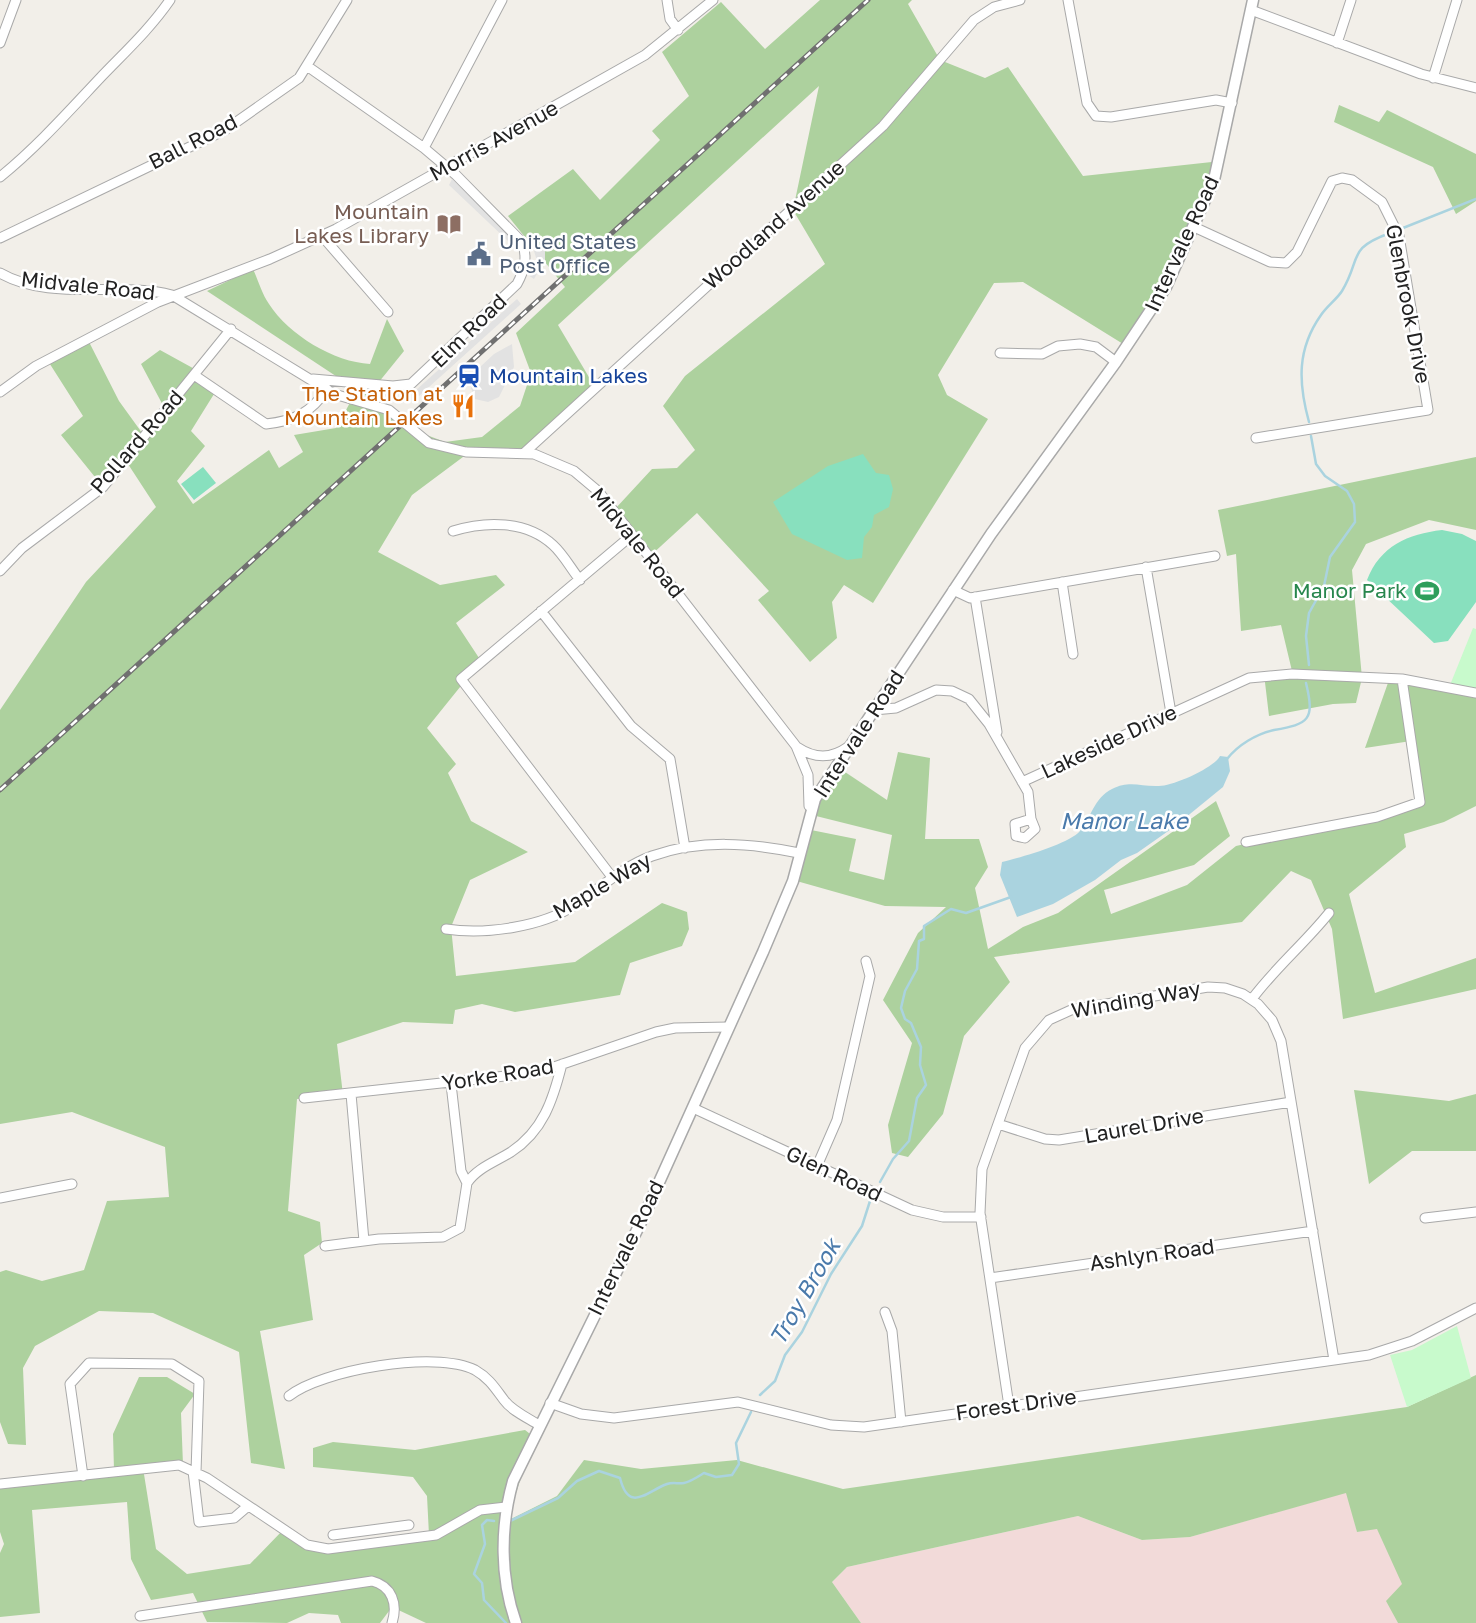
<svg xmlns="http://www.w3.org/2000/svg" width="1476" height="1623" viewBox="0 0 1476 1623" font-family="'Golos Text',sans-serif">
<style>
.commercial{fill:#f2dad9}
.forest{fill:#add19e}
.park{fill:#c8facc}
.pitch{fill:#88e0be}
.parking{fill:#e2e2e2}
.water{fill:#aad3df}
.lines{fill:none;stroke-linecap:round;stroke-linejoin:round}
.stream{stroke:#aad3df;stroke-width:2.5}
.minor-casing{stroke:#a9a9a9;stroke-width:11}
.tertiary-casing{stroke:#a9a9a9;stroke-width:13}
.minor{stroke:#fff;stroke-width:9}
.tertiary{stroke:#fff;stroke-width:10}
.rail-casing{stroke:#707070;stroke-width:5}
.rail{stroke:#fff;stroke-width:2.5;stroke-dasharray:8;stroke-linecap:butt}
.labels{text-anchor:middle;stroke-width:5;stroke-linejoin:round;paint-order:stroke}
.street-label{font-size:21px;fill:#222;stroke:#fff}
.education-label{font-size:21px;fill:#785e54;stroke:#fff;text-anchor:end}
.service-label{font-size:21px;fill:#4e5e75;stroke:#fff;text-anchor:start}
.transit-label{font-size:21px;fill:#164399;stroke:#fff;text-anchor:start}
.food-label{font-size:21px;fill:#c56008;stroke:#fff;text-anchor:end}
.leisure-label{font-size:21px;fill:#27864d;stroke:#fff;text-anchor:end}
.water-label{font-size:23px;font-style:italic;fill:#4a7aab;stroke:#fff}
</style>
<rect width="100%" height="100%" fill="#f2efe9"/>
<path class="commercial" d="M1347,1492L1357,1532L1377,1528L1403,1584L1387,1601L1398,1623H861L832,1582L847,1567L1078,1516L1142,1540L1190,1537Z"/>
<path class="forest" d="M820,0H912L908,4L940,60L985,78L1008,67L1083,176L1221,161L1128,347L1023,282L994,283L938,375L947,395L988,419L873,603L844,585L832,602L837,638L810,662L758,600L769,591L697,513L649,557L615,509L652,469L677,468L695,450L663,406L685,376L825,264L793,210L819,86L558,325L596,389L528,452L467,454L412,495L378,552L440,585L496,575L505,585L456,623L481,661L427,728L456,764L448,773L471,821L528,852L470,880L451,927L456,976L575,962L662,903L687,912L689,929L682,946L630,963L620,995L515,1012L482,1004L455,1010L453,1024L403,1022L337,1044L343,1095L297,1099L288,1211L320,1222L322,1243L304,1255L313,1320L260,1331L285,1469L251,1463L239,1352L153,1313L99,1311L35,1346L23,1368L26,1445L8,1444L0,1422V1272L6,1270L42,1281L84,1270L107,1201L169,1197L165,1147L72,1112L0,1124V710L86,582L156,507L126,461L103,487L61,435L83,416L48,361L87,338L119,401L145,437L166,411L141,364L160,350L200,372L194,379L214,394L191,431L205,446L177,481L193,504L269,450L279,468L303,452L294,435L336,428L357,390L207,291L253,269C258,280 262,294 269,304C289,335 334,362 370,364L387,319L404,351L370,393L395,423L445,442L482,437L520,406L531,373L516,333L565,287L508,216L573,169L600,200L660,140L652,131L689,96L662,52L721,2L765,49Z
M1339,105L1379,122L1387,110L1476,154V201L1456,214L1433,167L1334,122Z
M1476,457V530L1429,520L1366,544L1352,570L1362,678L1356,703L1333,704L1269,716L1264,674L1292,671L1281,625L1241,631L1236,554L1227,556L1218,510Z
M1476,629V806L1444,822L1404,834L1406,847L1349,894L1375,993L1476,958V989L1343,1019L1332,929L1311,880L1291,871L1242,922L994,957L1010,982L964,1036L943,1114L908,1157L892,1153L888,1125L912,1043L883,1000L918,933L946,907L885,906L793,880L806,829L856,839L849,871L884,880L892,835L812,815L836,766L887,800L898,752L930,758L925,839H979L988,867L975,888L988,949L1023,927L1058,913L1216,801L1230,836L1194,865L1104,890L1111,914L1187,885L1236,846L1417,804L1411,741L1365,748L1389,680L1453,688Z
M1354,1090L1449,1101L1476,1094V1151H1412L1369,1184Z
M1476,1375V1623H1398L1386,1601L1402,1584L1377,1529L1357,1532L1346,1493L1190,1537L1142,1540L1078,1516L847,1567L832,1582L861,1623H426L392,1607L380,1623H341L338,1615L309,1613L287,1623L207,1622L193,1593L151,1600L131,1559L127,1502L32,1510L40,1613L0,1617V1553L4,1544L0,1532V1484L114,1470L113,1434L139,1377H167L195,1394L181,1413L183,1465L143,1468L156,1549L187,1574L250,1564L283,1530L321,1549L429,1535L427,1496L413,1477L313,1467V1448L333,1442L415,1450L525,1430L534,1437L507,1521L557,1496L584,1460L641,1469L737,1460L843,1489L1407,1407Z"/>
<path class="park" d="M1473,628L1476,629V688L1450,685Z
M1457,1326L1471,1378L1407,1407L1390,1355L1412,1350Z"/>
<path class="pitch" d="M863,454L876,473L889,475L893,489L889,507L874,515L872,527L864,537L862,558L847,560L792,534L773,502L828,466Z
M203,467L216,483L194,500L181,484Z
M1442,530L1462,534L1476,541V602L1448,641L1434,643L1367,580C1380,546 1408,534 1442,530Z"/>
<path class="parking" d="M452,179L510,235L508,241L449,185Z
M539,246L545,251V260L534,279L528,275L537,261L534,251Z
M517,299L521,304L419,396L415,391Z
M512,344L514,367L499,397L488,402L475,399L471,388L480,367L494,354Z"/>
<path class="water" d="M1220,756L1228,757L1230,771L1223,787L1174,827L1137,853L1121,860L1095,880L1053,904L1017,917L1000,875L1002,862C1019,858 1069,844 1080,831C1092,816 1094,798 1112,789C1130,780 1141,787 1159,786C1173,786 1214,768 1220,756Z"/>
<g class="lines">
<path class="stream" d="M1403,228L1476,199
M1309,422C1298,382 1297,349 1321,315C1327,306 1337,299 1342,291C1362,258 1346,249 1390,233
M1309,665L1306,636L1309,613L1324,586L1330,557L1355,522L1354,504L1347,491L1325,476L1316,464L1311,436
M1227,759C1238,745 1256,734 1274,730C1309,724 1315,720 1306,683
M880,1182L893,1159L909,1141L917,1098L926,1085L920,1065L921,1047L911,1023L905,1019L901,1008L905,991L917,969L919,941L924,939V926L951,909L966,913L1011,897
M760,1395L775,1381L785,1355L802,1332L831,1274L862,1226L870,1201
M494,1521L487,1520L482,1525L485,1544L474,1574L482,1583L484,1600L506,1623
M510,1521L558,1498L577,1481L599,1471L620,1478C629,1514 647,1491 667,1484C673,1482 678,1484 684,1483C690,1482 699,1476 704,1473L716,1477L732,1475L739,1464L736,1443L751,1412"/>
<g class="minor-casing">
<path id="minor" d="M667,0L670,19L678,30
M1068,0L1087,103L1096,116L1111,117L1216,100L1232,103
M1251,10L1421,74L1476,88
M0,43L16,0
M1337,43L1351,0
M307,66L424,148L456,175L523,243C527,259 525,269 517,284L411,384L393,386L313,379
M1433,78L1457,0
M424,148L502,0
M0,177C37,147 68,112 101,77C125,52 150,29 170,0
M1194,227L1270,262L1286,263L1297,252L1332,181L1342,178L1352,180L1382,202L1399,236L1428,410L1256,438
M322,236L388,312
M0,238L225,130L299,78L347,0
M0,273C50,302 118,281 172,295L334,394L389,410L429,443L466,452L534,454L574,471L599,492L796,746L808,775L809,806
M1000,353L1042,354L1058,346L1080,344L1096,347L1116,362
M194,375L266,424C294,421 311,413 327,389
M0,392L36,366L158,302L270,259L336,229L645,55L713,0
M524,453L883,126L974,20L994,7L1020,0
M453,531C485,521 526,520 553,545C564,555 571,569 580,580
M1146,567L1171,713
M0,571L22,548L103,487L231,329
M1062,582L1073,654
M953,590L970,598L1215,556
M975,597L997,732
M541,611L631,726L670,759L685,848
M874,710L896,708L936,690L952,691L969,699L989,724L1028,792L1031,819L1035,829L1025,838L1016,836L1015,824L1031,819
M797,747C815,759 831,759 848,747
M1022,782L1249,678L1292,674L1402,679L1476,693
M1246,842L1377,817L1420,802L1402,679
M612,877L461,679L632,535
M446,929C485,935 542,927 575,905C601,888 622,867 652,856C701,839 750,843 799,853
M1252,999C1275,968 1305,943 1329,913
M351,1094L364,1241
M304,1098L524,1074L554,1067L656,1032L675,1028L729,1027
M693,1108L912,1210L943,1217H981
M998,1124L1045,1139L1059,1140L1291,1102
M817,1166L837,1120L870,976L866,961
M467,1183C477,1168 495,1162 511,1152C543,1131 553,1100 562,1064
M0,1198L72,1184
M1425,1218L1476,1212
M325,1246L379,1239L443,1237L460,1228L467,1183L461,1171L451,1084
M990,1278L1313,1231
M885,1312L892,1331L901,1422
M289,1396C321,1370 436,1350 475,1370C489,1378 495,1388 504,1400C512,1411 528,1418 539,1425
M550,1403L581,1414L614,1418L738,1402L831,1425L864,1427L1369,1355L1412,1341L1476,1308
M1009,1406L980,1213L982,1169L1025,1048L1049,1020L1071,1010L1208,987L1225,988L1243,994L1258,1004L1272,1020L1281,1041L1334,1360
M193,1471L199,1522L234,1518L248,1506
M83,1476L70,1384L89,1363L172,1364L199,1381L196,1472
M0,1484L179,1465L207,1478L307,1545L328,1549L436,1535L480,1510L506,1507
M333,1535L409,1525
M140,1616L372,1581C392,1586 398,1604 392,1623"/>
</g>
<g class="tertiary-casing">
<path id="tertiary" d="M516,1623C500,1578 500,1527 513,1481L642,1220L763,952L793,881L815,799L991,534L1116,362L1166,287L1214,180L1253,0"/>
</g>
<use href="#minor" class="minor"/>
<use href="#tertiary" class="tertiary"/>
<g class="rail-casing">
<path id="rail" d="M0,790L868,0"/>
</g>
<use href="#rail" class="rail"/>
</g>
<defs>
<g id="library-bare" transform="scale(1.89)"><path d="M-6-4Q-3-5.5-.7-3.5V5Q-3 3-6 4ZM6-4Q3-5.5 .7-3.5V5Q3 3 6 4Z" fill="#8d6e63" stroke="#fff" stroke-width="2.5" paint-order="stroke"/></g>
<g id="civic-bare" transform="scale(1.89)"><path d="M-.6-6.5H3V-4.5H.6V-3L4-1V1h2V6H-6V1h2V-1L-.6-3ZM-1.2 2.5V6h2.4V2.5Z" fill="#5c6f8a" stroke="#fff" stroke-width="2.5" paint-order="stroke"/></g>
<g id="station-bare" transform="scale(1.89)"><path d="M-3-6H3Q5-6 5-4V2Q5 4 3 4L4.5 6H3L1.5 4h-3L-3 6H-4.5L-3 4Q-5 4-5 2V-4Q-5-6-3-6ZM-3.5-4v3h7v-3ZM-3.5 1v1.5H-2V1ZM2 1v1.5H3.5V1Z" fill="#1a4fb4" stroke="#fff" stroke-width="2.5" paint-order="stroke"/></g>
<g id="restaurant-bare" transform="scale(1.89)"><path d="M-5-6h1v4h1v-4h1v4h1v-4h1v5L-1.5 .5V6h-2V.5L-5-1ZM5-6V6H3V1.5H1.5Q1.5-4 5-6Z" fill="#e8710a" stroke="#fff" stroke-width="2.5" paint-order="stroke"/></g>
<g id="stadium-bare" transform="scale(1.89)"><path d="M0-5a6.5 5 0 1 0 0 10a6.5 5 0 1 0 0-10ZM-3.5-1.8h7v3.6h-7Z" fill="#2e9e5b" stroke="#fff" stroke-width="2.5" paint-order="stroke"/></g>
</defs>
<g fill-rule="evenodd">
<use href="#library-bare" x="449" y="224"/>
<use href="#civic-bare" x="479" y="254"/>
<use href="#station-bare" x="469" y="376"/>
<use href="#restaurant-bare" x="463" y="406"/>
<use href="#stadium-bare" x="1427" y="591"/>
</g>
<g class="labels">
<g class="street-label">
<text transform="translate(494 141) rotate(-29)" y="7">Morris Avenue</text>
<text transform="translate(193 142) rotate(-27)" y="7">Ball Road</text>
<text transform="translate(774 225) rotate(-42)" y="7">Woodland Avenue</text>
<text transform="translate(1182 244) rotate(-65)" y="7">Intervale Road</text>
<text transform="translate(88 286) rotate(6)" y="7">Midvale Road</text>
<text transform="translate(1408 304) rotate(79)" y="7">Glenbrook Drive</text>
<text transform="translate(469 331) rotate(-44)" y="7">Elm Road</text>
<text transform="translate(137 442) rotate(-49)" y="7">Pollard Road</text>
<text transform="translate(637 543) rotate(51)" y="7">Midvale Road</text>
<text transform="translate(859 734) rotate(-57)" y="7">Intervale Road</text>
<text transform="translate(1109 742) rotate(-25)" y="7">Lakeside Drive</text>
<text transform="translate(602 886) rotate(-30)" y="7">Maple Way</text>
<text transform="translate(1136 1000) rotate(-10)" y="7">Winding Way</text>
<text transform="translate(498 1075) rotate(-9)" y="7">Yorke Road</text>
<text transform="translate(1144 1126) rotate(-10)" y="7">Laurel Drive</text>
<text transform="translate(834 1174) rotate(25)" y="7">Glen Road</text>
<text transform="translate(626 1248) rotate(-64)" y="7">Intervale Road</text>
<text transform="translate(1152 1255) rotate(-8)" y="7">Ashlyn Road</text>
<text transform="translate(1016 1405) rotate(-8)" y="7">Forest Drive</text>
</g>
<g class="education-label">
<text x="429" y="219">Mountain<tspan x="429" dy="24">Lakes Library</tspan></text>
</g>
<g class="service-label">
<text x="499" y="249">United States<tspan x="499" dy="24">Post Office</tspan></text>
</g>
<g class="transit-label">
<text x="489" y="383">Mountain Lakes</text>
</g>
<g class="food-label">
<text x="443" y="401">The Station at<tspan x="443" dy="24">Mountain Lakes</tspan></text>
</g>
<g class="leisure-label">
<text x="1407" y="598">Manor Park</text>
</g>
<g class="water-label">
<text x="1124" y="829">Manor Lake</text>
<text transform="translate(805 1292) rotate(-60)" y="8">Troy Brook</text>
</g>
</g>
</svg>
